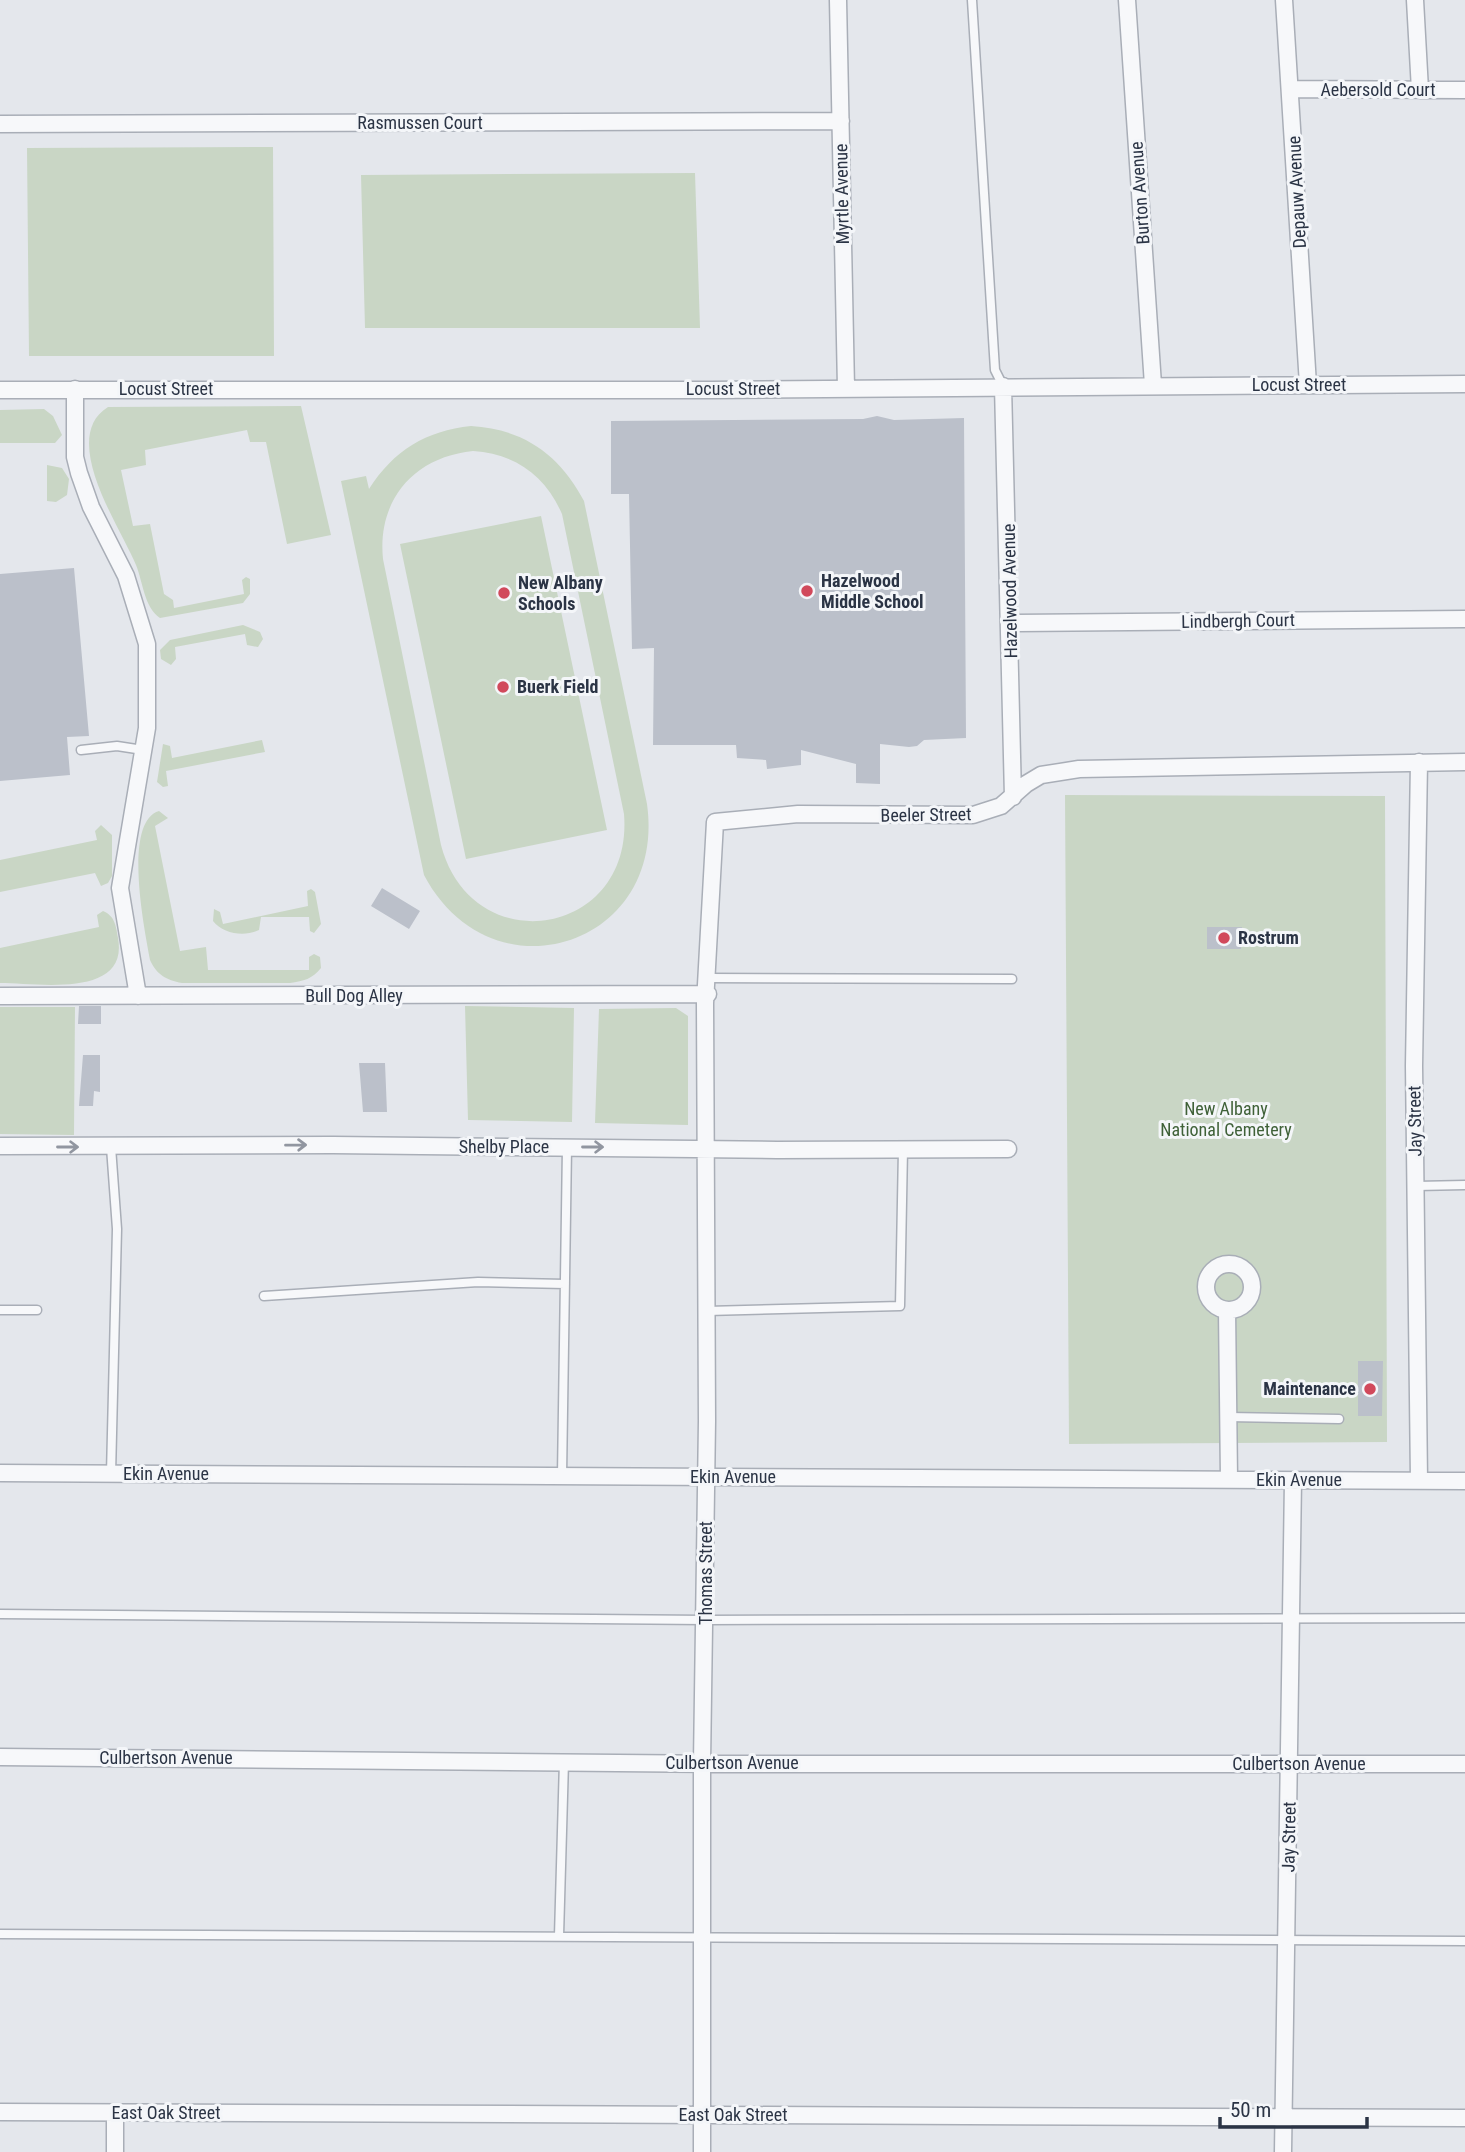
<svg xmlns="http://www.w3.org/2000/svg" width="1465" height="2152" viewBox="0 0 1465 2152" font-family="'Roboto Condensed',sans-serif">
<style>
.green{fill:#c9d6c5;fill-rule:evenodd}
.building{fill:#bbc0ca}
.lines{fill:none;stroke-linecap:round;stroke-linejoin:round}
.lane-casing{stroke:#a9aeb7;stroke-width:11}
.street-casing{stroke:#a9aeb7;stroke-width:19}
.lane{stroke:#f7f8fa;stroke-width:8}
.street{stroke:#f7f8fa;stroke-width:16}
.oneway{stroke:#9196a0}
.poi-dot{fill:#d1495b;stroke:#f4f6f9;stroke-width:2.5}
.labels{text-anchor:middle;stroke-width:6;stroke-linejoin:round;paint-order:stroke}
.street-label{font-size:18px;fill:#2b3445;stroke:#f4f6f9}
.poi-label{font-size:18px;font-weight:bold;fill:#2b3445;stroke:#f4f6f9;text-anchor:start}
.park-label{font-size:18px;fill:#3f6138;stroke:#f4f6f9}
</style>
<rect width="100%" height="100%" fill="#e4e7ec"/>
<path class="green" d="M273,147L274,356H29L27,148Z
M695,173L700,328H365L361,175Z
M301,406L331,535L287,544L266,442H250L247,430L145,450L146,465L121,470L133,526L150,524L164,594L173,600L174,608L244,594L242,580L246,577L250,579V594L243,603L160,618C144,607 143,582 136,565C121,528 58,438 108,407Z
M44,409L53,416L62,435L55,443H0V410Z
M471,426C524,429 560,455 584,501L647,804C667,947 491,1002 424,875L341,481L366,476L369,489C394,450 426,431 471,426ZM473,451C515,454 545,475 562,514L624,814C634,937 472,963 441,845L383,559C377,500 414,457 473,451Z
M47,465L62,468L69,479L67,495L56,502L47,501Z
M541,516L607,830L466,859L400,544Z
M243,625L260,632L263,639L258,647L247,645L245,634L175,647L176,659L171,665L161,659L160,650L170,640Z
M262,740L265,752L166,771L168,786L163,787L157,782L163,744L170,746L172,758Z
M1065,795L1385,796L1387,1442L1069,1444Z
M159,811L168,818L155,826L180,951L206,947L208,970H309V957L314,954L320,957L321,968C312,979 304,981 290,983H182C166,980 157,975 150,960C145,932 122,822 159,811Z
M101,825L112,835V876L108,883L101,886L95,873L0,892V860L97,840L95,831Z
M311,889L315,892L321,924L314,933L310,931L309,917H261L259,930C245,937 223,934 213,921L214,909L220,912L223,924L308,906L307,891Z
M103,911C115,916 116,926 118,938C129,999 37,983 0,983V948L99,927L97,915Z
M465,1006L574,1008L572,1122L468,1120Z
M0,1007H75L74,1135L0,1134Z
M676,1008L688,1016V1125L595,1123L599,1009Z"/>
<path class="building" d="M877,416L894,420L964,418L966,738L924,740L917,746L909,747L880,744V784L856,783V764L801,750V765L767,769L766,760L737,758L736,745H653L654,648L632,649L629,494H611V421L863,419Z
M74,568L89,736L67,737L70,775L0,781V574Z
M382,888L420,911L409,929L371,906Z
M1207,927H1242L1241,949H1207Z
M79,1006H101V1024H78Z
M83,1055H100V1092L94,1091L93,1106H79Z
M359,1063H385L387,1112H363Z
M1358,1361H1383L1382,1416H1358Z"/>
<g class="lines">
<g class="lane-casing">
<path id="lane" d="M972,0L995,370L1003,386
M81,750L117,746L143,750
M708,978L1012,979
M1416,1186L1465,1185
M264,1296L478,1282L565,1284
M0,1310H37
M707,1311L900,1306L903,1149
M1228,1417L1339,1419
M111,1474L117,1229L111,1147
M562,1476L567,1147
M0,1614L706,1620L1465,1618
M0,1934L1465,1941
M559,1936L564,1761"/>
</g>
<g class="street-casing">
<path id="street" d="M838,0L846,388
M1127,0L1153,385
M1284,0L1308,385
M1415,0L1420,90
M1291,89L1465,90
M0,124L841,121
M1003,386L1013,797
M75,389V457L79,473L91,507L126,576L147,644V728L120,888L138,996
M0,390H712L1465,384
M1011,623L1465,619
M0,996L708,994
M0,1146L333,1145L777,1150L1008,1149
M1206 1287a23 23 0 1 1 46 0a23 23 0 1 1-46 0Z
M1227,1310L1229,1479
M0,1473L1465,1481
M1419,1480L1414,1066L1419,762
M0,1757L727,1764H1465
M0,2112L1465,2118
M115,2113V2152
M702,2152V1763L707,1421L705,1003L715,822L798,814L973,815L1001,806L1026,784L1041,775L1079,769L1465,762
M1283,2152L1293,1480"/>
</g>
<use href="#lane" class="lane"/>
<use href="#street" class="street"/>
</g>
<defs><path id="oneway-shaft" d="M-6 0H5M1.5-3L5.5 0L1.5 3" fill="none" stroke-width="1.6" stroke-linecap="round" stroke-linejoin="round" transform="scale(1.75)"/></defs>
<g class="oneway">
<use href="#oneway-shaft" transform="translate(296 1145) rotate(-1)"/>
<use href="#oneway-shaft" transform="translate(68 1147)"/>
<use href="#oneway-shaft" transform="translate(593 1147)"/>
</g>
<g class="poi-dot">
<circle cx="807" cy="591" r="7"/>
<circle cx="504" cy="593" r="7"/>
<circle cx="503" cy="687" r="7"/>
<circle cx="1224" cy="938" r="7"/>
<circle cx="1370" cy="1389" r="7"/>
</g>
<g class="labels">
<g class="street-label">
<text x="1378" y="96">Aebersold Court</text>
<text x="420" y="129">Rasmussen Court</text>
<text transform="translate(1297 192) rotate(-93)" y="6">Depauw Avenue</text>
<text transform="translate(1140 193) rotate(-94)" y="6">Burton Avenue</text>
<text transform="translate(842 194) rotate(-91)" y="6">Myrtle Avenue</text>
<text x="1299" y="391">Locust Street</text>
<text x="166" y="395">Locust Street</text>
<text x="733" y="395">Locust Street</text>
<text transform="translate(1010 591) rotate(-91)" y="6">Hazelwood Avenue</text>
<text transform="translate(1238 621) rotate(-1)" y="6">Lindbergh Court</text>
<text transform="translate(926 815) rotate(-1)" y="6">Beeler Street</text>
<text x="354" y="1002">Bull Dog Alley</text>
<text transform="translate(1415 1121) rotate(-91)" y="6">Jay Street</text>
<text x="504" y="1153">Shelby Place</text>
<text x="166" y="1480">Ekin Avenue</text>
<text x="733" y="1483">Ekin Avenue</text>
<text x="1299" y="1486">Ekin Avenue</text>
<text transform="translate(706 1573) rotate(-90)" y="6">Thomas Street</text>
<text x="166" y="1764">Culbertson Avenue</text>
<text x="732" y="1769">Culbertson Avenue</text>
<text x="1299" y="1770">Culbertson Avenue</text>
<text transform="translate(1289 1837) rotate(-89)" y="6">Jay Street</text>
<text x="166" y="2119">East Oak Street</text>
<text x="733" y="2121">East Oak Street</text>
</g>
<g class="poi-label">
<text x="821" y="587">Hazelwood<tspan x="821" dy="21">Middle School</tspan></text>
<text x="518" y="589">New Albany<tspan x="518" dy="21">Schools</tspan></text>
<text x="517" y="693">Buerk Field</text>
<text x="1238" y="944">Rostrum</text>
<text x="1356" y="1395" text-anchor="end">Maintenance</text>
</g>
<g class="park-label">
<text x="1226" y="1115">New Albany<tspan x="1226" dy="21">National Cemetery</tspan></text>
</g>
</g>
<path d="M1220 2117v10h147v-10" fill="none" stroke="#2b3445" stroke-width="3.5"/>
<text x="1230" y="2117" font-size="21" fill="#2b3445" stroke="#f4f6f9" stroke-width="5" paint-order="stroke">50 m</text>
</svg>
